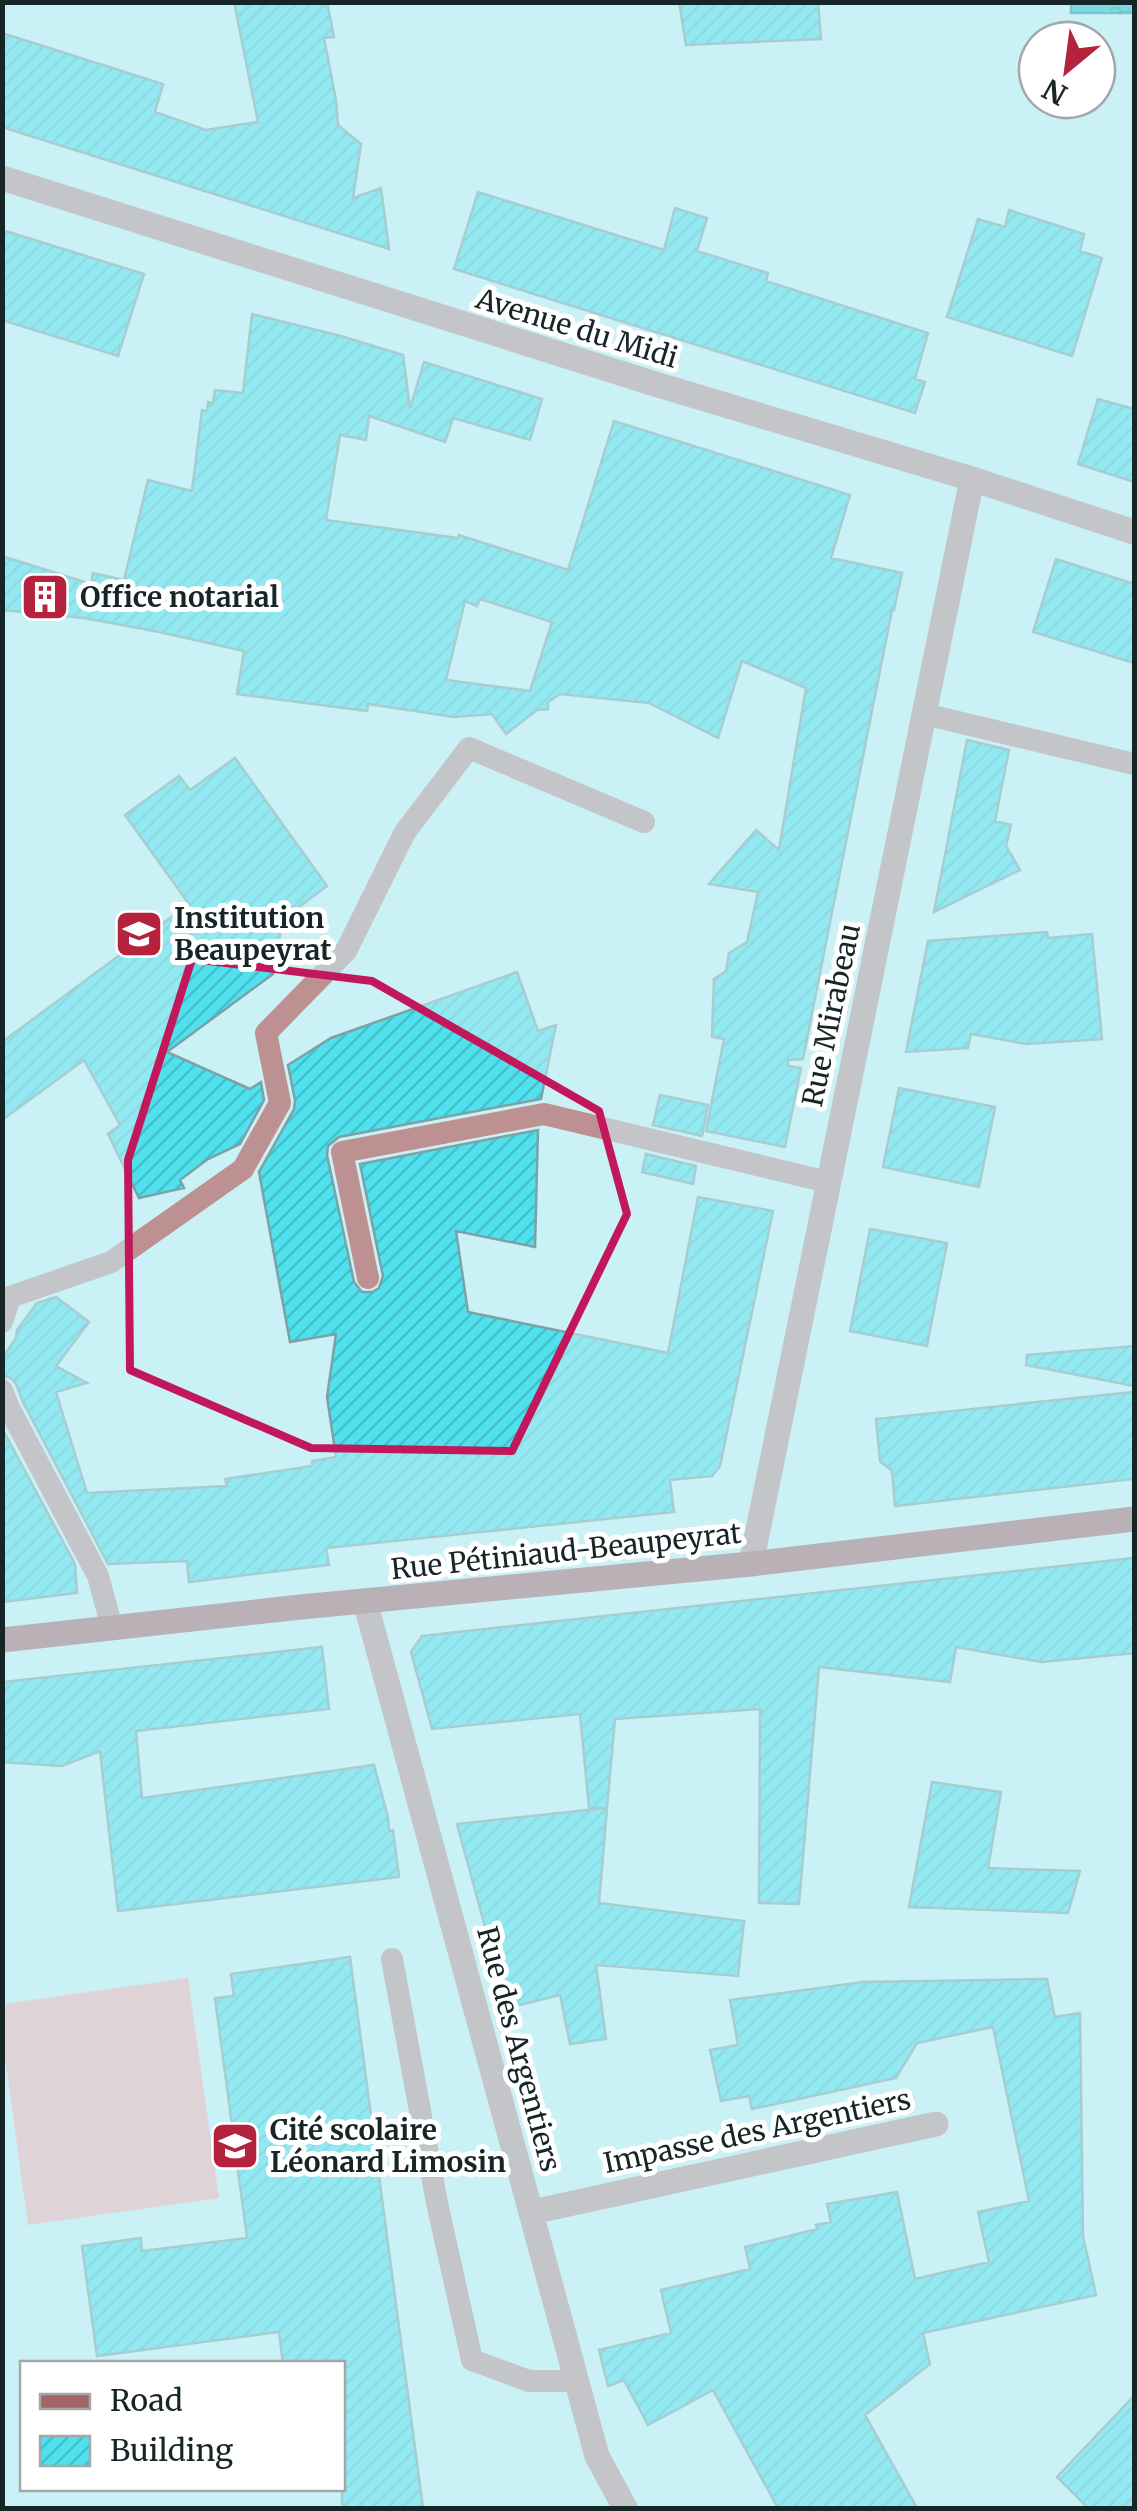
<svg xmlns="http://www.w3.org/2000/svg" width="1137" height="2511" viewBox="0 0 1137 2511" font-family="Merriweather,serif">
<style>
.pitch{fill:#f8b0b2}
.water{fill:url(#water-ripples);stroke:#18929a;stroke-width:2.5}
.building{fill:url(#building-hatch);stroke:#7ca2a5;stroke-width:2.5;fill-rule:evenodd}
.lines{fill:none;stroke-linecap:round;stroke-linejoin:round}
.lane{stroke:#bd9091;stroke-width:22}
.street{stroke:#bd9091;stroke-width:25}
.secondary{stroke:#a46467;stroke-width:25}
.marked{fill:none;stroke:#c2185b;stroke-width:8;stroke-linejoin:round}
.labels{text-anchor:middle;stroke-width:10;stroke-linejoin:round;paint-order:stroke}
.street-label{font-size:28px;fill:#162526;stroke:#fff}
.poi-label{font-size:28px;font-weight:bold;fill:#162526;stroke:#fff;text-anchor:start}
</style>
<defs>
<pattern id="water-ripples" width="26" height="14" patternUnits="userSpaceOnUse" patternTransform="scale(2.5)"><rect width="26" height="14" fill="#19c0cc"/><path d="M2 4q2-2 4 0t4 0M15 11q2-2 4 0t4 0" fill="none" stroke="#159ca5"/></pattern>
<pattern id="building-hatch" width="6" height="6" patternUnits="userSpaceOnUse" patternTransform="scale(2.5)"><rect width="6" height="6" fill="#4fe1ed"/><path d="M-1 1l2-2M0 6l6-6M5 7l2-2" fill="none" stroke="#44c1cb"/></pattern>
</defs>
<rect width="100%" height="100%" fill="#caf1f5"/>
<path class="pitch" d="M188,1978L219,2198L28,2225L3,2043V2004Z"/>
<path class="water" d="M1071,3H1134V13H1071Z"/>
<path class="building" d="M234,2H327L334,37L324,38L336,100L338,125L361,144L353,198L381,188L389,249L2,127V33L163,84L155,112L206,130L258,122Z
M679,2H818L821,39L686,45Z
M478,192L664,250L675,208L707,218L697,251L768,273L766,281L928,333L915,379L925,382L915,413L454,269Z
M1009,210L1084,234L1080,251L1102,258L1072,356L947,317L978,219L1005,227Z
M2,230L144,274L118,356L2,320Z
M252,314L341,336L403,355L410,408L424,362L542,399L530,440L453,418L445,442L369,416L366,440L340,435L326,520L458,538L459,535L568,570L614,421L850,495L831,558L902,573L894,610H892L803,1059L788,1060V1066L801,1068L785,1147L706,1131L724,1039L712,1037L714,979L726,971L729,953L747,942L758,892L709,884L756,830L779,850L806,688L742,661L718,738L649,703L560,694L548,702V709L537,710L506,734L492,714L454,717L368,704L367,711L237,694L244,651L159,632L84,618L2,610V556L91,584L93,573L124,580L148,480L192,491L202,410L207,411L208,402L213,403L215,390L243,393ZM480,599L552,622L530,691L446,680L465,601L477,606Z
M1098,399L1134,409V482L1078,464Z
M1056,559L1134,584V663L1033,632Z
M967,740L1009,750L995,821L1011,825L1006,846L1020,870L934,912Z
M235,758L327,886L283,919L273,974L167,1052L250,1089L261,1082L264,1100L240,1144L208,1159L180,1180L184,1188L139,1198L108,1134L120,1125L84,1060L2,1120V1042L189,904L125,815L179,776L190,790Z
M1047,932L1048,938L1092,934L1102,1039L1026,1044L971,1034L968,1048L906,1052L928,941Z
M517,972L538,1031L556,1025L541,1099L339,1137L328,1146L327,1155L354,1282L362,1292H372L379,1288L383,1276L360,1164L538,1130L535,1247L456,1231L468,1312L668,1353L698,1197L773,1211L720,1466L712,1476L670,1480L674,1512L326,1548L329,1565L189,1582L187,1561L108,1564L23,1402L16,1384L11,1378L2,1375V1359L16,1338L17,1330L37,1303L56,1297L89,1322L56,1366L87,1383L56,1392L87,1493L227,1486L225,1479L312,1466V1461L336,1457L327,1397L336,1334L290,1342L259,1172L294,1109L295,1100L288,1065L331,1038Z
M899,1088L995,1107L979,1187L883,1167Z
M660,1095L708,1105L702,1136L653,1125Z
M646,1154L696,1166L693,1184L642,1172Z
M870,1229L947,1243L927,1346L850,1331Z
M1134,1346V1386L1026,1365L1027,1355Z
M1134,1392V1479L895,1506L892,1471L880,1461L876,1419Z
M2,1428L75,1564L77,1593L2,1602Z
M1134,1558V1653L1041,1662L956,1647L950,1682L819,1667L799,1904L759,1903L760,1709L615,1719L607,1808H589L580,1714L432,1729L411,1652L422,1636Z
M322,1647L329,1709L136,1731L142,1798L374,1765L388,1817L389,1831L393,1830L399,1877L118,1911L100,1751L62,1766L2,1762V1682Z
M932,1782L1001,1792L988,1868L1080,1871L1068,1913L909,1907Z
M607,1808L599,1903L744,1921L738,1976L596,1965L606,2039L570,2044L560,1995L507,2008L457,1824Z
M350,1957L423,2508H342V2364H283L279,2332L97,2356L82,2246L141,2238L142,2251L247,2238L215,1998L234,1996L231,1974Z
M1047,1979L1055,2017L1080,2013L1083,2236L1096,2295L923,2333L930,2364L865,2415L917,2508H778L713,2390L648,2425L624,2380L608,2386L599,2350L671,2333L661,2290L750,2269L745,2247L817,2229L816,2225L831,2222L827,2204L897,2192L915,2279L989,2262L978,2212L1029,2201L993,2027L917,2043L896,2078L752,2109L749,2096L721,2101L710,2050L738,2045L730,2000L863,1982Z
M1134,2396V2508H1088L1057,2477Z"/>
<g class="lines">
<path class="lane" d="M924,714L1134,764
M368,1278L342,1152L544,1114L828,1182
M2,1322L10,1297L111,1262L243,1169L280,1103L266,1033L346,951L405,832L469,748L644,822
M2,1390L9,1408L98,1576L112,1628
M392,1959L437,2203L472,2360L529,2381H576"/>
<path class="street" d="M2,178L655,384L972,479L1134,532
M751,1564L972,479
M365,1601L597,2456L625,2508
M532,2212L936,2124"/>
<path class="secondary" d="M2,1640L301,1607L751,1564L1134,1519"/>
</g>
<path d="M0 0H1137V2511H0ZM192,959L372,981L599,1111L627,1214L512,1451L311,1448L130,1370L128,1160Z" fill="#caf1f5" fill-opacity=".55" fill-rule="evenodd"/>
<path class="marked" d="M192,959L372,981L599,1111L627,1214L512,1451L311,1448L130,1370L128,1160Z"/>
<defs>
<g id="building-square" transform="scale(2.5)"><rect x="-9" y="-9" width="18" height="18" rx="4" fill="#b4223e" stroke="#fff"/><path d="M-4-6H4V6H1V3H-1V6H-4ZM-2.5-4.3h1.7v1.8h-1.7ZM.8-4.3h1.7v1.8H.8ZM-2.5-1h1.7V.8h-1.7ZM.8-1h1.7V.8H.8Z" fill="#fff"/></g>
<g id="school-square" transform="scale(2.5)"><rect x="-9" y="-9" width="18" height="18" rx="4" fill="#b4223e" stroke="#fff"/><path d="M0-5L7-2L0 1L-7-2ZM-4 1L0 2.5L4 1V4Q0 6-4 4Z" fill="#fff"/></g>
</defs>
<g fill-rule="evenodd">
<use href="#building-square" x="45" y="597"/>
<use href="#school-square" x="139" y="934"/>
<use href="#school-square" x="235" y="2146"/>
</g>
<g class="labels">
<g class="street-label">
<text transform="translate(577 328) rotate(17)" y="10">Avenue du Midi</text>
<text transform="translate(831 1015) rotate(-78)" y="10">Rue Mirabeau</text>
<text transform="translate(566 1551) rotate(-6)" y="10">Rue Pétiniaud-Beaupeyrat</text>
<text transform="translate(519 2049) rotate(75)" y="10">Rue des Argentiers</text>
<text transform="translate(757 2131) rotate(-12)" y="10">Impasse des Argentiers</text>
</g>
<g class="poi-label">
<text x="80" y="607">Office notarial</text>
<text x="174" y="928">Institution<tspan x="174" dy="32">Beaupeyrat</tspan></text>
<text x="270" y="2140">Cité scolaire<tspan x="270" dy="32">Léonard Limosin</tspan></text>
</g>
</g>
<rect width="1137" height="2511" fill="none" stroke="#162526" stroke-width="10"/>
<rect x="20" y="2361" width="325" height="130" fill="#ffffff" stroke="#a2a8a8" stroke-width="2.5"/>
<rect x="40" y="2394" width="50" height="15" fill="#a46467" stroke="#a2a8a8" stroke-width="2.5"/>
<text x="110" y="2411" font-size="30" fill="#162526">Road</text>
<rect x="40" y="2436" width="50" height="30" fill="url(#building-hatch)" stroke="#a2a8a8" stroke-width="2.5"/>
<text x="110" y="2461" font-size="30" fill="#162526">Building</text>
<g transform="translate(1067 70) rotate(209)"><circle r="48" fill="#ffffff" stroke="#a2a8a8" stroke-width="2.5"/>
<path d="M0-8L18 38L0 25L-18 38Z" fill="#b4223e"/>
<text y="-15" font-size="28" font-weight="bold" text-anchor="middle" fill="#162526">N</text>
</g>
</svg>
